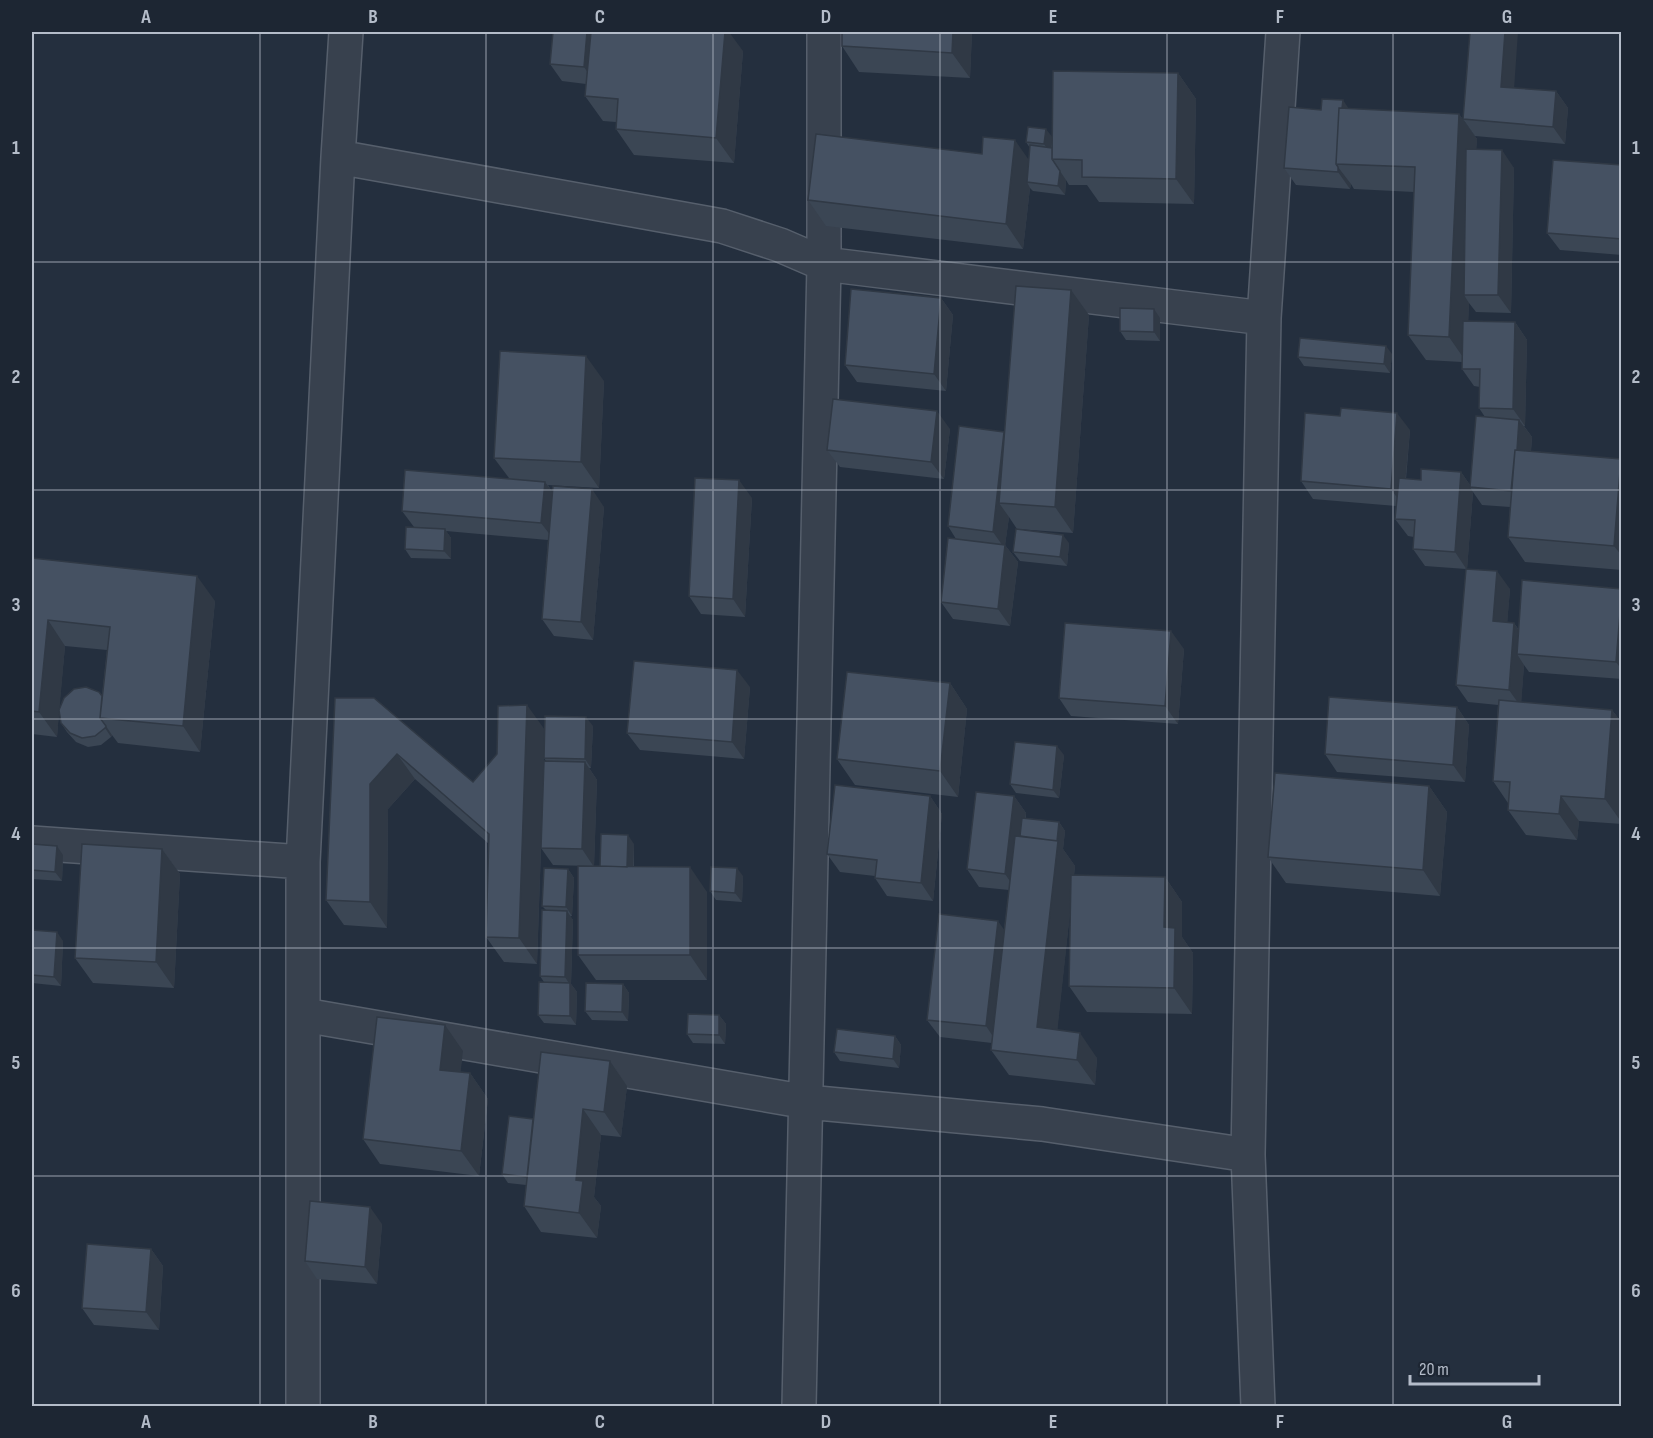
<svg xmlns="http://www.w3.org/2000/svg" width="1653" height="1438" viewBox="0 0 1653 1438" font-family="'Sofia Sans Condensed',sans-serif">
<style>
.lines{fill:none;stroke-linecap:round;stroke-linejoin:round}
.minor-casing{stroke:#565f6c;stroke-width:36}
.minor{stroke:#38414e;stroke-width:33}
.wall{fill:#3b4654;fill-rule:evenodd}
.shaded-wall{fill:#303945}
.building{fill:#455162;stroke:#303945;stroke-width:1.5}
.grid{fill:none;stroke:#b4bcc9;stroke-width:1.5;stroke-opacity:0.55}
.neatline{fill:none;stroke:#b4bcc9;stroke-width:2}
.grid-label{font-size:20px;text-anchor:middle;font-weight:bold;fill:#b4bcc9}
</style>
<rect width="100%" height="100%" fill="#242f3e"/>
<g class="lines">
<g class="minor-casing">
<path id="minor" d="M338,157L722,226L780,245L824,264L1264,318
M32,843L303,862
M304,1015L807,1102L1042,1124L1248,1155
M303,1406V862L338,157L346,32
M799,1406L824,264V32
M1258,1406L1248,1155L1264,318L1283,32"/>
</g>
<use href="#minor" class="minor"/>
</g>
<path class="wall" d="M972,32L970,78L859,72L842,46Z
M743,51L734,163L634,155L616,129V122L603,121L585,96L586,84L562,81L550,64Z
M1178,73L1196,99L1194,204L1099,202L1087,185H1069L1066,180L1065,195L1033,191L1030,188L1023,249L826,226L808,200L982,154L1029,160L1030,148L1026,142L1052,137Z
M1514,88L1556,91L1568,108L1565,144L1475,136L1463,119Z
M1349,109L1459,114L1477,139L1476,149L1514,168L1511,313L1476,312L1469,303L1468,321L1515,322L1527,340L1525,426H1524L1532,437L1531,451L1621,459L1622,460V570L1525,562L1508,537L1510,507L1482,505L1473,492L1467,569L1510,589L1507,623H1514L1519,630L1622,589V679L1529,672L1524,665L1521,702L1612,710L1622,723V824L1579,821L1577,840L1526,835L1508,810V803L1493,781L1498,705L1468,702L1456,685L1466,569L1425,566L1413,549L1414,537L1408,536L1395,519L1396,506L1313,499L1301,481L1410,430L1406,479L1421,480L1461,472L1470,485L1485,417L1479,408L1480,387L1474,386L1462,369V362L1426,360L1408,335L1414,192L1354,189L1351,184L1350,189L1296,185L1284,168L1321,110Z
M1622,165V255L1560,250L1547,233Z
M941,298L953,315L946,391L857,382L845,365Z
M1089,315L1073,533L1017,529L1009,517L1005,545L1018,562L1010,626L953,619L941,602L956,539L948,526L1004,432Z
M1160,318V341L1126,340L1120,331Z
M1392,354L1390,373L1304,366L1298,357Z
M604,381L599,488L548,485L552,492L604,507L593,640L554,636L542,619L548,540L446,531L451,538V559L411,558L405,549L414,527L402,511L509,478L494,458Z
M950,429L944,479L840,467L827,450Z
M752,498L745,617L701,614L689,596Z
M1069,543L1067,566L1020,561L1013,552Z
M32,558L215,601L200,752L118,743L112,735L111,737L101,745L88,747L76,742L67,732L61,723L59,710L57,737L32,734ZM65,646L107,650L102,696L59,709Z
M1184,649L1178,724L1071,716L1059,698Z
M950,683L967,709L958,797L855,785L837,759Z
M750,687L744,759L640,750L627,733Z
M335,698L473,782L545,730L593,726L591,768H589L597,780L594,866H600L634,844V867L707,892V980H596L578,955L588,866L553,865L541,848L537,964L504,962L486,937L489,844L415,779L388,809L387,928L344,925L326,900ZM544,758L546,761L542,820Z
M1457,707L1469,725L1465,782L1337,772L1325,754Z
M1064,755L1059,798L1016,793L1010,784Z
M1429,786L1447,812L1440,896L1286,883L1268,857Z
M930,796L942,814L933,901L887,896L875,878V876L840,872L827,854Z
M1014,796L1026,813V818L1059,822L1065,831L1063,849L1075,866L1074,875L1165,877L1182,902V937L1193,953L1192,1014L1087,1012L1069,986L1070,912L1057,1030L1097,1058L1095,1085L1009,1075L991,1050L992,1043L940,1037L927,1020L1004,930L1009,890L979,887L967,869Z
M32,844L63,855L62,881L32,879Z
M162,849L180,874L174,988L93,983L75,958Z
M568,869L574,878L572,916H570L573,920L571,984L577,992L576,1025L544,1023L538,1015L544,982L540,976L546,910L542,906Z
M743,876L742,902L716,900L710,891Z
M32,930L63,941L61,986L32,983Z
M623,984L629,993L628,1021L592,1020L585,1011Z
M719,1015L726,1024L725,1044L693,1043L687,1034Z
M895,1036L901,1045L899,1068L840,1061L834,1052Z
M463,1051L460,1072L470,1073L488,1099L479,1176L380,1164L363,1139Z
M610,1061L627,1086L621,1137L601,1135L594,1197L601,1206L597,1238L541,1232L524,1206L526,1185L508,1183L502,1174L533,1119Z
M382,1224L377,1284L317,1279L305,1261Z
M151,1249L163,1266L159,1330L94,1325L82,1308Z"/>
<path class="shaded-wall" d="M587,32H600L596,85L584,67Z
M725,32H729L743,51L734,163L716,138Z
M953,32H972L970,78L952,53Z
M1505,32H1518L1513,104L1501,87Z
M1178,73L1196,99L1194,204L1176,179Z
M1556,91L1568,108L1565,144L1553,127Z
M1343,100L1355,118L1338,164Z
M1459,114L1477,139L1470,295H1464L1469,303L1467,363L1449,337Z
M1046,129L1053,138L1050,153L1044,144Z
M1015,140L1033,166L1027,182L1030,188L1023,249L1006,224Z
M1502,150L1514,168L1511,313L1498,295Z
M1338,167L1351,184L1350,189L1338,172Z
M1060,171L1066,180L1065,195L1058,186Z
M1071,290L1089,315L1073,533L1055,507Z
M941,298L953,315L946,391L934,374Z
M1154,309L1160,318V341L1154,332Z
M1515,322L1527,340L1525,426L1513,409Z
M1386,346L1392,354L1390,373L1384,364Z
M586,356L604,381L599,488L581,462Z
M937,411L950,429L944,479L931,462Z
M1397,413L1410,430L1403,506L1391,489Z
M1519,420L1532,437L1526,509L1514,492Z
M1004,432L999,503L1009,517L1005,545L1018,562L1010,626L998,609L1005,549L993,532Z
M1621,459L1622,460V556L1614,546Z
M1461,472L1472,488L1470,487L1473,492L1467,570L1455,552Z
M739,480L752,498L745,617L733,599Z
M545,482L558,499L554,540L541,523Z
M592,489L604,507L593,640L581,622Z
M445,529L451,538V559L444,551Z
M1063,535L1069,543L1067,566L1060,557Z
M1497,571L1510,589L1506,639L1493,621Z
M197,576L215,601L200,752L183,726Z
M1622,597V670L1616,662Z
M48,620L65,646L57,737L39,712Z
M1514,623L1526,641L1517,654L1524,665L1521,707L1509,690Z
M1171,631L1184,649L1178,724L1165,706Z
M737,670L750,687L744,759L732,742Z
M950,683L967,709L958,797L940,771Z
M527,705L545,730L537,964L519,938Z
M1457,707L1469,725L1465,782L1453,765Z
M1612,710L1622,723V823L1605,799Z
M586,717L593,726L591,768L585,759Z
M106,726L112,735L111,737L105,728Z
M1057,746L1064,755L1059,798L1053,790Z
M397,754L415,779L388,809L387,928L370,902V784Z
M585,762L597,780L594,867L582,849Z
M1429,786L1447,812L1440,896L1423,870Z
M930,796L942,814L933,901L921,883Z
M1014,796L1026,813L1017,891L1005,874Z
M1561,796L1579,821L1577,840L1559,814Z
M1059,822L1065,831L1063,849L1075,866L1055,1053L1037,1027Z
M628,835L634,844L633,877L627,868Z
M57,846L63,855L62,881L55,872Z
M162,849L180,874L174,988L156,962Z
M690,867L707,892V980L690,955Z
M737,868L743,876L742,902L735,893Z
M568,869L574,878L572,916L566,907Z
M1165,877L1182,902V937L1193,953L1192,1014L1174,988L1164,927Z
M567,911L573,920L571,984L577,992L576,1025L570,1016V985L565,977Z
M998,921L1010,938L998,1044L986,1026Z
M57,932L63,941L61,986L54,977Z
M623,984L629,993L628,1021L622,1012Z
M719,1015L726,1024L725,1044L719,1035Z
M445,1025L463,1051L458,1095L440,1070Z
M1080,1033L1097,1058L1095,1085L1077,1060Z
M895,1036L901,1045L899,1068L893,1059Z
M610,1061L627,1086L621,1137L604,1112Z
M470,1073L488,1099L479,1176L461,1151Z
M583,1109L601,1135L594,1197L601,1206L597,1238L579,1213L576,1180Z
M370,1207L382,1224L377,1284L365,1267Z
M151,1249L163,1266L159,1330L146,1312Z"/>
<path class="building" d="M553,32H587L584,67L550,64Z
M591,32H725L716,138L616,129L618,99L585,96Z
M842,32H953L952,53L842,46Z
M1470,32H1505L1501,87L1556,91L1553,127L1463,119Z
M1053,71L1178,73L1176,179L1082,177V160L1052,159Z
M1322,99L1343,100L1342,108H1339L1336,164L1338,167V172L1284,168L1289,107L1321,110Z
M1339,108L1459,114L1449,337L1408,335L1415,167L1336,164Z
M1028,127L1046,129L1044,144L1026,142Z
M816,134L982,154L983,137L1015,140L1006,224L808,200Z
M1030,145L1052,148V159L1060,171L1058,186L1027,182Z
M1466,149L1502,150L1498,295H1464Z
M1553,160L1622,165V239L1547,233Z
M1016,286L1071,290L1055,507L999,503Z
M851,289L941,298L934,374L845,365Z
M1120,308L1154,309V332L1120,331Z
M1463,321L1515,322L1513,409L1479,408L1480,369H1462Z
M1300,338L1386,346L1384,364L1298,357Z
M500,351L586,356L581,462L494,458Z
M833,399L937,411L931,462L827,450Z
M1341,408L1397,413L1391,489L1301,481L1305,413L1340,416Z
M1476,416L1519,420L1517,450H1515L1511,491L1470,487Z
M959,426L1004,432L993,532L948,526Z
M1515,450L1621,459L1614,546L1508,537Z
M1421,469L1461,472L1455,552L1413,549L1415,520L1395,519L1399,478L1421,480Z
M405,470L545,482L541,523L402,511Z
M695,478L739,480L733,599L689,596Z
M553,486L592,489L581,622L542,619Z
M406,527L445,529L444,551L405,549Z
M1016,529L1063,535L1060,557L1013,552Z
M948,538L1005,545L998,609L941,602Z
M32,558L197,576L183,726L100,718L110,627L48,620L39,712L32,711Z
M1466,569L1497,571L1493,621L1514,623L1509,690L1456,685Z
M1522,580L1622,589L1616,662L1517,654Z
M1065,623L1171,631L1165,706L1059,698Z
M634,661L737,670L732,742L627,733Z
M847,672L950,683L940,771L837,759Z
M86,687L99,692L102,696L100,718L106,726L105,728L95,736L82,738L70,733L61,723L59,710L64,698L74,689Z
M1329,697L1457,707L1453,765L1325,754Z
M335,698H374L473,782L497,754L498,706L527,705L519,938L486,937L489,834L397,754L370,784V902L326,900Z
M1499,700L1612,710L1605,799L1561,796L1559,814L1508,810L1510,782L1493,781Z
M545,716L586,717L585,759L544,758Z
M1015,742L1057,746L1053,790L1010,784Z
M544,761L585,762L582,849L541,848Z
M1275,773L1429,786L1423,870L1268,857Z
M835,785L930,796L921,883L875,878L877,860L827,854Z
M976,792L1014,796L1005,874L967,869Z
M1022,818L1059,822L1057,841L1020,836Z
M601,834L628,835L627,867L600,866Z
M1015,836L1058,841L1037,1027L1080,1033L1077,1060L991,1050Z
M32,844L57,846L55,872L32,870Z
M82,844L162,849L156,962L75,958Z
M578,866L690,867V955H578Z
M711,867L737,868L735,893L710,891Z
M544,868L568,869L566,907L542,906Z
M1071,875L1165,877L1164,927L1175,928L1174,988L1069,986Z
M542,910L567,911L565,977L540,976Z
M939,914L998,921L986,1026L927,1020Z
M32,930L57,932L54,977L32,975Z
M539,982L570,983V1016L538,1015Z
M586,983L623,984L622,1012L585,1011Z
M688,1014L719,1015V1035L687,1034Z
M377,1017L445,1025L440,1070L470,1073L461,1151L363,1139Z
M837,1029L895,1036L893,1059L834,1052Z
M541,1052L610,1061L604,1112L583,1109L576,1180L583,1181L579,1213L524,1206Z
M509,1116L533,1119L527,1177L502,1174Z
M310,1201L370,1207L365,1267L305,1261Z
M87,1244L151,1249L146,1312L82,1308Z"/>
<path class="grid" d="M260,32V1406M486,32V1406M713,32V1406M940,32V1406M1167,32V1406M1393,32V1406M32,262H1622M32,490H1622M32,719H1622M32,948H1622M32,1176H1622"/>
<rect width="1653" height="1438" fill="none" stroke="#1d2633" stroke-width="66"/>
<path d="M1410 1375v9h129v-9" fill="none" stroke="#b4bcc9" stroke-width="3"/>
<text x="1419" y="1375" font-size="18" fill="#b4bcc9" stroke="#1d2633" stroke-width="4.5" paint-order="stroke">20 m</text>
<rect x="33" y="33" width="1587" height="1372" class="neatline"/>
<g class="grid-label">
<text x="146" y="23">A</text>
<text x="373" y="23">B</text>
<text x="600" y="23">C</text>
<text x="826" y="23">D</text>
<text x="1053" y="23">E</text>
<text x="1280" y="23">F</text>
<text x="1507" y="23">G</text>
<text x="16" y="154">1</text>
<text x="1636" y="154">1</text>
<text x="16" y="383">2</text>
<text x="1636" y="383">2</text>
<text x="16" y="611">3</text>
<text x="1636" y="611">3</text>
<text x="16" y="840">4</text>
<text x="1636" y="840">4</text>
<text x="16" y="1069">5</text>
<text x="1636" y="1069">5</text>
<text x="16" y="1297">6</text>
<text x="1636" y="1297">6</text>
<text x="146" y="1428">A</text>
<text x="373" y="1428">B</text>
<text x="600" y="1428">C</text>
<text x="826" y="1428">D</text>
<text x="1053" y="1428">E</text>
<text x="1280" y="1428">F</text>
<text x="1507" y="1428">G</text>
</g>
</svg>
